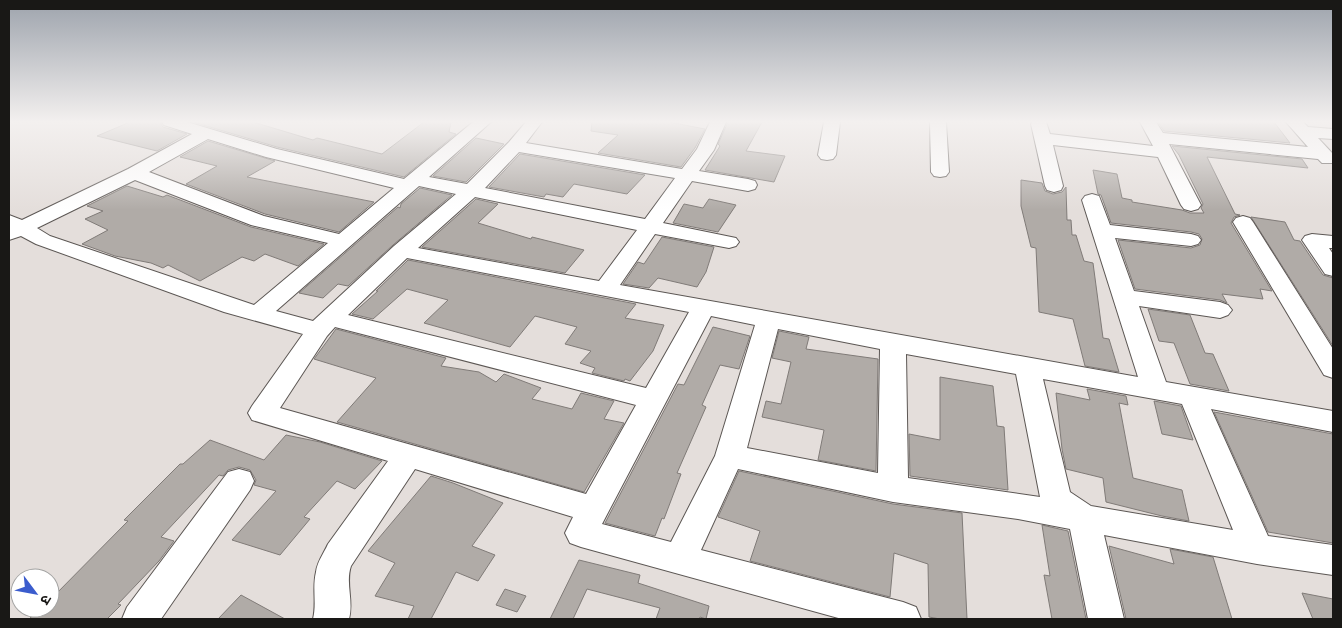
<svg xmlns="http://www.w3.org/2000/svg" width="1342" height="628" viewBox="0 0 1342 628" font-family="Manrope,'Noto Sans Devanagari',sans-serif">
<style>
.building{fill:#b0aba7;stroke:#807b78}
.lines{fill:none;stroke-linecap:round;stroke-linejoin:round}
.minor-casing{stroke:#5c5754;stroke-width:2}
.minor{fill:#fff;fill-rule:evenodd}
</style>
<rect width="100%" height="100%" fill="#e4dedb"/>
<path class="building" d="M130,122H160L163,127L187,134L157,151L97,136Z
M193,122H253L313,140L317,138L382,154L424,122H451L449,132L456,134L404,177L277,147Z
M592,122H669L705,129L695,148L681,167L598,153L618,135L591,131Z
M728,122H762L746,151L785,156L774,182L705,170L720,146L718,144Z
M1158,122H1274L1290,143L1164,131Z
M476,138L504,144L466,182L433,176Z
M208,141L275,161L247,177L374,202L339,232L265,214L186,184L217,166L180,157Z
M1172,146L1302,159L1308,168L1207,157L1235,214L1240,215L1234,217L1231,223L1272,291L1260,289L1263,299L1222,294L1227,303L1220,300L1135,289L1118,240L1191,248L1200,245L1202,239L1199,234L1191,232L1111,223L1101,195L1098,194L1093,170L1117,174L1122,198L1132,200V202L1182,210L1190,213H1204L1201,208L1203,204L1179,155Z
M520,154L645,175L627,194L574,184L563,197L546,194L544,197L489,187Z
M1021,180L1042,183L1045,191L1053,194L1062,192L1066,187L1067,220H1071L1072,235H1076L1084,261L1093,263L1103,338L1109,339L1119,372L1085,366L1073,319L1039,312L1036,248L1031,247L1021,206Z
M127,186L163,197L167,195L251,227L324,244L298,266L265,254L254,261L242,257L200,281L168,265L163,268L151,263L115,256L82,244L108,230L85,219L103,211L87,206Z
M420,188L452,195L393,245L348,286L338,284L323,298L299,293L398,207L400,208L401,204Z
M476,199L498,204L478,223L531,239L532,237L584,250L565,273L422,247Z
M709,199L736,205L718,232L673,223L684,204L703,208Z
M1251,217L1285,222L1294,240L1300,241L1323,275L1333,278V346Z
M662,237L714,247L706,272L697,287L658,278L649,288L623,284L638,262L644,264Z
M408,260L636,304L625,318L664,325L653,351L630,381L625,379L624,381L592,373L595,368L580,363L591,351L565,344L577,327L535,316L510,347L424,323L448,300L407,289L373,319L352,314L378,291H376Z
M1148,309L1190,315L1205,353L1213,354L1229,391L1190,384L1174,343L1159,341Z
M713,327L750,336L739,369L720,365L702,405L706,407L677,473L681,474L664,519L662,518L655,536L605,523L678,384L684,385Z
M336,329L446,358L441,366L479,372L496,382L504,374L541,388L532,399L572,409L581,393L614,401L604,419L624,423L584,492L337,422L376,378L314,359Z
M779,331L809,337L806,349L878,359L876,471L818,460L824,430L762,417L766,401L781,404L791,362L772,358Z
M940,377L993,386L997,426L1004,427L1008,490L910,476L909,434L940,440Z
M1087,389L1126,396L1128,405L1119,403L1133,478L1182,490L1189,521L1162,516L1106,502L1103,478L1066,469L1062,449L1056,393L1090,400Z
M1154,401L1181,406L1193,440L1162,434Z
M1214,412L1333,434V543L1268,532Z
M286,435L320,442L382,461L355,489L337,481L304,517L310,519L280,555L232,540L276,491L254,485L256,480L250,470L239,467L228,470L223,476L219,475L161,537L174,541L159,561L118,604L121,605L107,619H29L41,608H50V600L128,521L124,520L180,464H183L210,440L264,460Z
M739,471L893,504L962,513L967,619H940L929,617L928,564L894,553L890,597L750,561L760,531L718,517Z
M431,476L453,483L503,503L472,546L495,555L478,581L456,572L431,619H408L414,606L375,596L395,563L368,551Z
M1042,525L1068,531L1086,619H1052L1044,575L1050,576Z
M1109,546L1174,564L1170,549L1213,557L1232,619H1126Z
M579,560L640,575L638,583L709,606L706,619L700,617L699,619H656L660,608L587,589L573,619H550Z
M505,589L526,596L517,612L496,605Z
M1302,593L1333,599V619H1313Z
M241,595L285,619H218Z"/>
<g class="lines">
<g class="minor-casing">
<path id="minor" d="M162,122H187L277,149L404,179L473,122H491L429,177L467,184L509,142L526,122H542L526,143L682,169L697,149L710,122H726L714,150L699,171L748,179L755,181L757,185L755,189L748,191L692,181L663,223L736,238L739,242L736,246L729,248L655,234L620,285L1138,377L1082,200L1085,196L1092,194L1099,196L1110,225L1191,234L1198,236L1201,240L1198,244L1191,246L1115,238L1134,291L1220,302L1228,305L1232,310L1228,315L1220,318L1139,306L1166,382L1333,411V432L1211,409L1268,536L1333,545V575L1257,564L1104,535L1124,619H1088L1070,529L1018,519L893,502L738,469L701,550L903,602L916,607L921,619H842L581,547L570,543L565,533L573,517L415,469L351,566C345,583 354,601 349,619H313C317,603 312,588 316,572C317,562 324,553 328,544L388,461L252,420L248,413L252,406L303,334L224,312L36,244L21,236L9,240V215L22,220L128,169L192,134L164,125ZM208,139L266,157L394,188L339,234L264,216L149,172ZM519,152L675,178L645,219L485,188ZM135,180L251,225L328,243L254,305L50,236L37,228ZM419,186L456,194L394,246L313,321L276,311ZM475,197L637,230L599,281L418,248ZM407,258L689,312L646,388L348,315ZM711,316L755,325L715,456L671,542L602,524ZM335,327L636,405L586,494L280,408L327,336ZM778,329L880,349L878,473L747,448ZM906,354L1016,374L1040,497L908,478ZM1043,379L1182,404L1233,530L1091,506L1070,492Z
M824,122H840L836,155L833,159L827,160L821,159L818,155Z
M930,122H946L949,172L946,176L940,177L934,176L931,172Z
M1032,122H1046L1050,134L1153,146L1140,122H1156L1163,133L1308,147L1286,122H1303L1308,127L1333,129V139L1318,138L1333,154V163H1322L1318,159L1169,144L1201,205L1198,209L1191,211L1184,209L1181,205L1158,157L1053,145L1063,186L1061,190L1054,192L1047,190L1045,186L1031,124Z
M1243,216L1250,218L1253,222L1333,349V378L1324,375L1233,222L1236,218Z
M1312,234L1333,236V248H1329L1333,254V276L1325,274L1302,240L1305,236Z
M239,469L250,472L254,481L250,490L161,619H122L127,607L228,472Z"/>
</g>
<use href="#minor" class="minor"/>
</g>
<linearGradient id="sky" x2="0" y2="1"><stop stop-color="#9da3ac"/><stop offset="0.58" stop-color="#f3f0ef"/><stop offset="1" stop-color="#f3f0ef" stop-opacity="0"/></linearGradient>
<rect width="1342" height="210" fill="url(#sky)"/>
<rect width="1342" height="628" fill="none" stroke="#191816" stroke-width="20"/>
<g transform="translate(35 593) rotate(122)"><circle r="24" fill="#ffffff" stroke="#a3a3a2"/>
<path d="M0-4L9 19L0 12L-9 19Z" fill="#3b5ccd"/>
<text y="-8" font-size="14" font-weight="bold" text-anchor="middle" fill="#191816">उ</text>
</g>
</svg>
